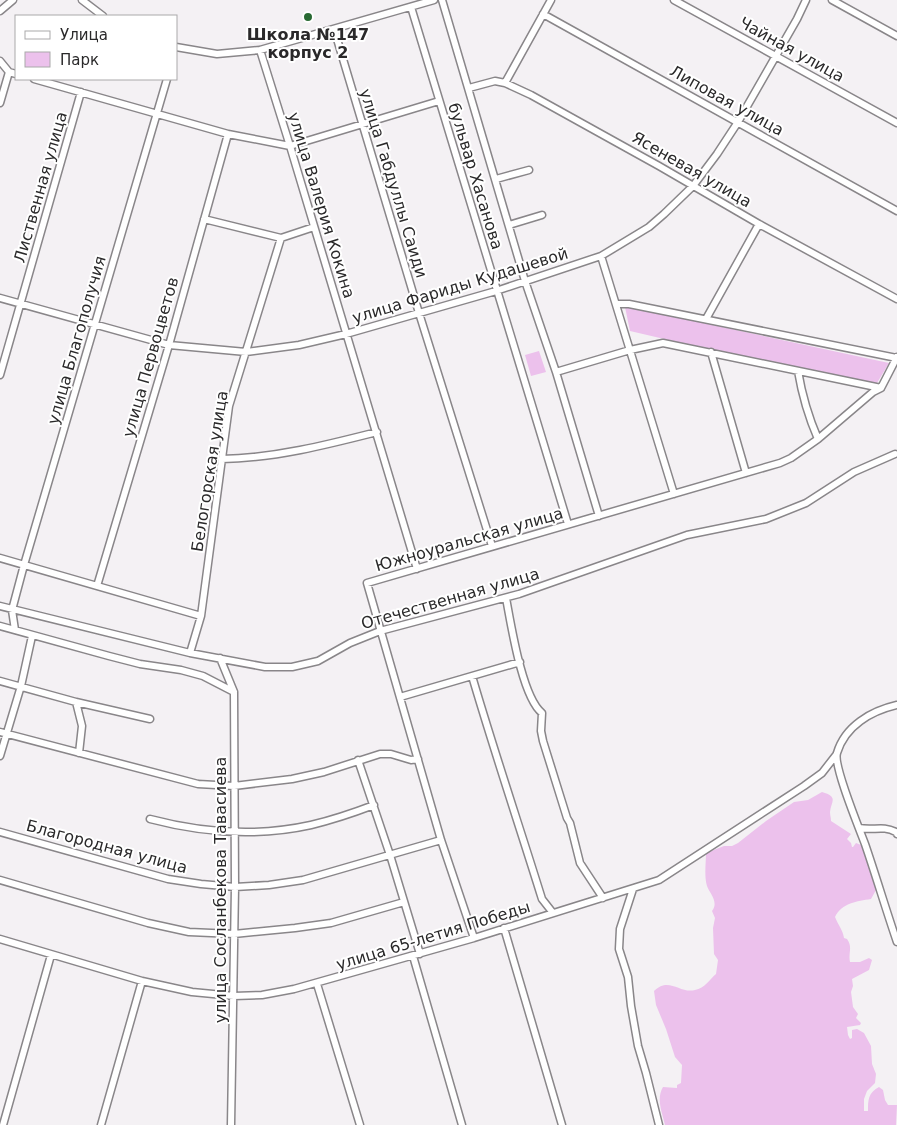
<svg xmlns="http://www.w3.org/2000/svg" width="897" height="1125" viewBox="0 0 897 1125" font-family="'DejaVu Sans',sans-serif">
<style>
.green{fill:#ecc1ec}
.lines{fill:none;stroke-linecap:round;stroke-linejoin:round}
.street-casing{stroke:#898689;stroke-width:9}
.street{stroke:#fff;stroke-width:6}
.poi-dot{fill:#286933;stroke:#fff;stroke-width:2}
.labels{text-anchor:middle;stroke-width:4;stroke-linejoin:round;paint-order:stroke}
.poi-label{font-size:16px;font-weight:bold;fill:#2a292a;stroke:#fff}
.street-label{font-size:16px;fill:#2a292a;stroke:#fff}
</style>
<rect width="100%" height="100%" fill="#f4f1f4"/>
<path class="green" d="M625,307H629L889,363L874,388L630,331Z
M539,351L546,372L531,376L525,355Z
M822,792C839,797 831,801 830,812C830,815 831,818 831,821L851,834L847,839L851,843L852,847H853L856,843L861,845L870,866L871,875L876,885V890L871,899C857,901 842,903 835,917C838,925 843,930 844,938L847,939C853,947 848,953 850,962H860L869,958L872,960L869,970L852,979L853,986L851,992L853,1007L858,1014L856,1018L861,1023L860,1025L847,1027L848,1035L850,1039L852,1038V1030L857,1029L864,1033L871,1046L872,1064L876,1074L875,1083L867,1091L864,1099V1111H868C868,1100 868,1093 879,1087L883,1090L885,1100L888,1105H897L896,1125H665C662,1112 656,1099 663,1087L677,1088V1085L681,1083L682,1065L675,1057L666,1029L656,1005L654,991C669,976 680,994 695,990C705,988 709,980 716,974L718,960L714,954L713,928L715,918L712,911C719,902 710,894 707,886C704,876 706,863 706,853L724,846H732L738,843L766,821L794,802L808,800Z"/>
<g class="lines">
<g class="street-casing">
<path id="street" d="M82,0L103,16
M442,0L525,281L556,372L599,516
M674,0L897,123
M832,0L897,36
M411,7L568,524
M0,11L13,0
M543,14L897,211
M334,29L419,313L492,546
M176,47L217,54L260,50L434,0
M260,50L290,146L417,569
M0,61L9,72L16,74
M34,79L228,134L290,146L439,101
M505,83L551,0
M469,88L495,81L505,83L531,95L659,166L759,224L897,299
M0,103L9,72
M496,179L529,170
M204,219L281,238L314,227
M509,225L542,215
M601,256L674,494
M0,298L169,345L246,352L299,345L346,334L496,291L601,256L649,227L664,214L693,186L717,154L738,122L797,19L806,0
M616,304H629L897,358
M706,319L759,224
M711,352L746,473
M798,371C802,395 808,416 818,439
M556,372L630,350L663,343L881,388
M0,375L81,92
M222,459C275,458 326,445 377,432
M0,558L201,616
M97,586L169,345L228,134
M506,598C511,624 522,697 542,713L541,731L543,741L567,818L570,823L580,863L603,898
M0,606L190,653L265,667H292L318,661L350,643L380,631L519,594L687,535L766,519L806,503L854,472L895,454
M0,626L109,656L140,664L181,670L203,676L234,692
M15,630L12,610L24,565L167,79
M190,653L201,616L229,406L281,238
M220,658L234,692L235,887L231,1125
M472,676C494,751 519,825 542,899L553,913
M0,681L76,702L82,726L79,753
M400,697L520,662
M76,702L150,719
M897,705C871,711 845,726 837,753C833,765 859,828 865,844C876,876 886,910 897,942
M0,732L198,784L234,786L292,779L324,772L380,754H391L411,760L418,759
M0,756L21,686L32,636
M358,760L390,855L420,954
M150,819C203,833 257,837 311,825C332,820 353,813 374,805
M859,828C874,831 882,825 896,832L897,834
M0,832L168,879L201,884L235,887L269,885L303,880L441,840
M0,880L148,923L189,932L234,934L295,928L331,923L404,902
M633,889L620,929L619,949L628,977L631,1006L638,1046L646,1073L659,1125
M504,928L562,1125
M474,938L441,840L367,583L780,463L791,458L818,439L873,392L881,388L897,357
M0,939L142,981L192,992L234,996L262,995L294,989L474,938L659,880L804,786L822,773L836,755
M413,956L462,1125
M317,984L360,1125
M3,1125L51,955
M101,1125L142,981"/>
</g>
<use href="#street" class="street"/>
</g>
<circle class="poi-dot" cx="308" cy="17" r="5"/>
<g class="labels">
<g class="poi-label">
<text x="308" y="40">Школа №147<tspan x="308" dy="18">корпус 2</tspan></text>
</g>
<g class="street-label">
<text transform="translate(792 49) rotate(29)" y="6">Чайная улица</text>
<text transform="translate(727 100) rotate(29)" y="6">Липовая улица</text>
<text transform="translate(692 169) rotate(30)" y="6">Ясеневая улица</text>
<text transform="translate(476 176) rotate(73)" y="6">бульвар Хасанова</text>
<text transform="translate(394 183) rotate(73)" y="6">улица Габдуллы Саиди</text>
<text transform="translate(40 187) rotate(-74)" y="6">Лиственная улица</text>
<text transform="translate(322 205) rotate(73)" y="6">улица Валерия Кокина</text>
<text transform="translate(460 285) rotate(-17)" y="6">улица Фариды Кудашевой</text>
<text transform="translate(76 340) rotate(-74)" y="6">улица Благополучия</text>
<text transform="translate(150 357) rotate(-74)" y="6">улица Первоцветов</text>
<text transform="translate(209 471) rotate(-81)" y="6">Белогорская улица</text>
<text transform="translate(469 539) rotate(-16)" y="6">Южноуральская улица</text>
<text transform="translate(450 598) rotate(-16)" y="6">Отечественная улица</text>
<text transform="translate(107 846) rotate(15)" y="6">Благородная улица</text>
<text transform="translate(220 890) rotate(-90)" y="6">улица Сосланбекова Тавасиева</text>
<text transform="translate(433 935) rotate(-17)" y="6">улица 65-летия Победы</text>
</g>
</g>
<rect x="15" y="15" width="162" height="65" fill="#ffffff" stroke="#aaa9aa"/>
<rect x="25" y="31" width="25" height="8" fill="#ffffff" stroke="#aaa9aa"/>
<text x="60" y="40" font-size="15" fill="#2a292a">Улица</text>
<rect x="25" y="52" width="25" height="15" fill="#ecc1ec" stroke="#aaa9aa"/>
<text x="60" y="65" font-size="15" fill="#2a292a">Парк</text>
</svg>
